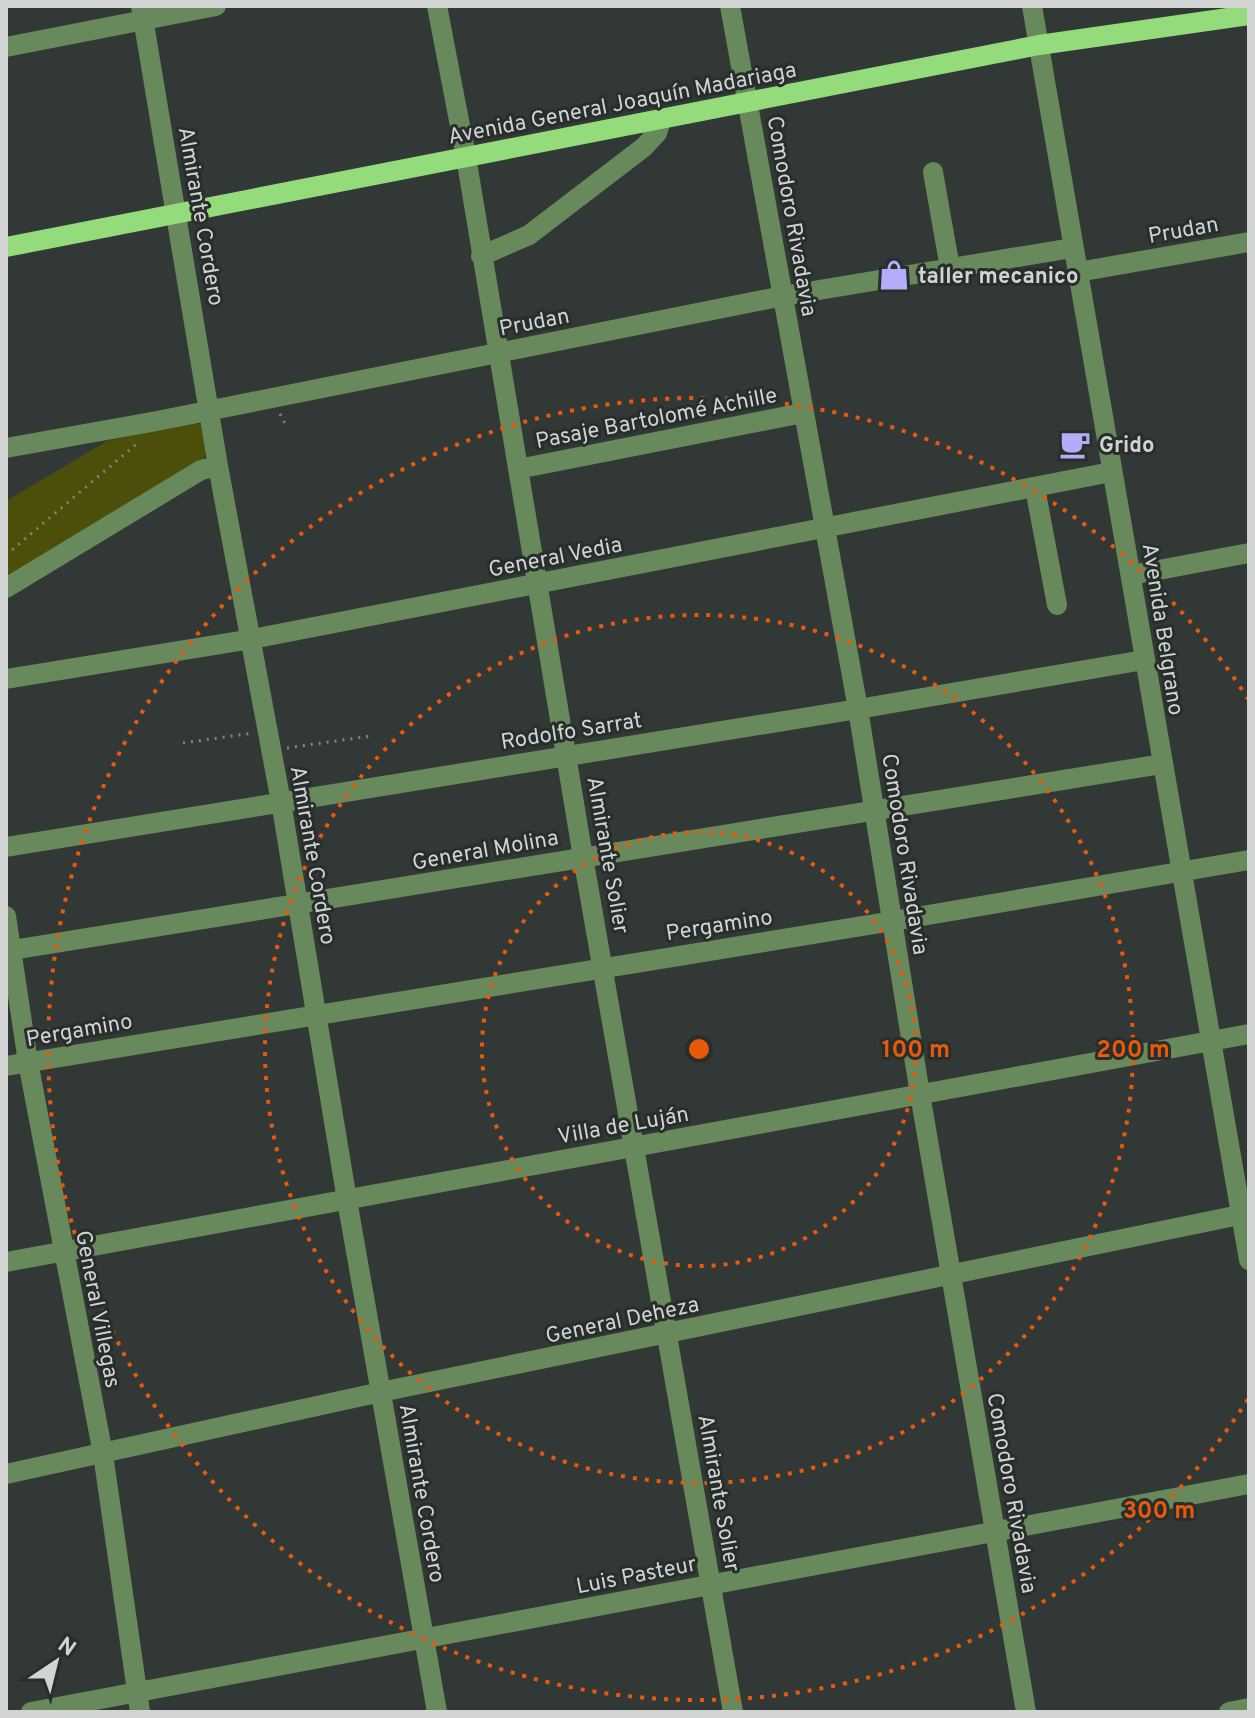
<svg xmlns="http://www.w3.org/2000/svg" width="1255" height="1718" viewBox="0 0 1255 1718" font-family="Overpass,sans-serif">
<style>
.green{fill:#4b4f0a}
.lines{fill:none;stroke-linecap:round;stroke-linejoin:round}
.path{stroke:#818583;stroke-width:3;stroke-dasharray:2 6;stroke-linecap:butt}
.minor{stroke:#67895b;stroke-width:20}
.major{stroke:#93db7b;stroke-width:20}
.ring{fill:none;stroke:#e8590c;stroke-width:4;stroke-dasharray:4 8}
.labels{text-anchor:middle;stroke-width:6;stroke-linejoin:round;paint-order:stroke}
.street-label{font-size:22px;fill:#d1d4d2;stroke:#282e2b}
.poi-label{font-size:22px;font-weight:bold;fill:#d1d4d2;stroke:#282e2b;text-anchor:start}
.centre{fill:#e8590c;stroke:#282e2b;stroke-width:4}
.ring-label{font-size:24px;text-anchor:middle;font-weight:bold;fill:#e8590c;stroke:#282e2b;stroke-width:6;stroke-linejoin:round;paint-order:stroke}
</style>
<rect width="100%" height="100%" fill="#323835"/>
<path class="green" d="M193,421L203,426L207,451L202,463L6,580V501L107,441Z"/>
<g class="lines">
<path class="path" d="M280,414L287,427
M6,555L140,441
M183,743L253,733
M287,748L371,736"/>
<path class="minor" d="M141,6L218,466L281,802L347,1200L437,1712
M437,6L466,157L583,857L733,1712
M730,6L858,709L920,1094L1026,1712
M1032,6L1249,1260
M6,47L216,6
M933,172L950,268
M481,256L529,235L644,147L657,133L661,120
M1078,272L1249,242
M6,448L157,421L783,296L1072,248
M518,469L803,413
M1035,488L1057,605
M1132,575L1249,553
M6,588L201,470L218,466
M6,679L252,639L1111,472
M6,847L858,709L1144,660
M6,916L28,1062L103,1454L140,1712
M6,951L1162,764
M6,1066L893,921L1249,860
M6,1262L1249,1034
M6,1474L381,1392L1249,1213
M31,1712L1249,1484
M1229,1712L1249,1708"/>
<path class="major" d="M6,247L1039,45L1249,15"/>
</g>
<g class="ring">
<circle cx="699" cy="1049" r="217"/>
<circle cx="699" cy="1049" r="434"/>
<path d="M1248 1399A651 651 0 1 1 1248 699"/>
</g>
<defs>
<g id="shop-bare" transform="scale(2.4)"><path d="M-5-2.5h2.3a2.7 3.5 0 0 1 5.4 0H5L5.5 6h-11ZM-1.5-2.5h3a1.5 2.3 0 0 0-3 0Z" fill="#b5acf9" stroke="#282e2b" stroke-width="2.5" paint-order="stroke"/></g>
<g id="cafe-bare" transform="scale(2.4)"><path d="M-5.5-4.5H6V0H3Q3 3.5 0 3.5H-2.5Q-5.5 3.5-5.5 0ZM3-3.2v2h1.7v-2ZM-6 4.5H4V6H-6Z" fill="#b5acf9" stroke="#282e2b" stroke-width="2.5" paint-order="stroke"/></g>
</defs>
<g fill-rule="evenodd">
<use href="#shop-bare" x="894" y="275"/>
<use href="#cafe-bare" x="1075" y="444"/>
</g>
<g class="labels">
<g class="street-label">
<text transform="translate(622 102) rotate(-11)" y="8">Avenida General Joaquín Madariaga</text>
<text transform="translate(202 216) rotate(80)" y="8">Almirante Cordero</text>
<text transform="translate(793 216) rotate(80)" y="8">Comodoro Rivadavia</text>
<text transform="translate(1183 229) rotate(-10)" y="8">Prudan</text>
<text transform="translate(534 321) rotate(-11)" y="8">Prudan</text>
<text transform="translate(656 417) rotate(-11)" y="8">Pasaje Bartolomé Achille</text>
<text transform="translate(555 556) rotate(-11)" y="8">General Vedia</text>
<text transform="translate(1164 629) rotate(81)" y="8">Avenida Belgrano</text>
<text transform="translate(571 730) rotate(-9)" y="8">Rodolfo Sarrat</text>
<text transform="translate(485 849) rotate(-10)" y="8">General Molina</text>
<text transform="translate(906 854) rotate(81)" y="8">Comodoro Rivadavia</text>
<text transform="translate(314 855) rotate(80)" y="8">Almirante Cordero</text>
<text transform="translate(609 855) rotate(80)" y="8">Almirante Solier</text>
<text transform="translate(719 924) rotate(-9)" y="8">Pergamino</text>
<text transform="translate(79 1029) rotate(-10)" y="8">Pergamino</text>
<text transform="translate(623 1124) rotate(-10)" y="8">Villa de Luján</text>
<text transform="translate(99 1309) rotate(79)" y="8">General Villegas</text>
<text transform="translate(622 1319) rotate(-12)" y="8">General Deheza</text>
<text transform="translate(423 1493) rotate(80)" y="8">Almirante Cordero</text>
<text transform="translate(720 1493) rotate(80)" y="8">Almirante Solier</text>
<text transform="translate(1013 1493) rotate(80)" y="8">Comodoro Rivadavia</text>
<text transform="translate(636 1574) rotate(-11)" y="8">Luis Pasteur</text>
</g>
<g class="poi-label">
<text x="918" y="283">taller mecanico</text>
<text x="1099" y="452">Grido</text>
</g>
</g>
<circle cx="699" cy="1049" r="12" class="centre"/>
<g class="ring-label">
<text x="916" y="1057">100 m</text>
<text x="1133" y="1057">200 m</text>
<text x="1159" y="1518">300 m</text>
</g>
<rect width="1255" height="1718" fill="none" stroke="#d1d4d2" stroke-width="16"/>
<g transform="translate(56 1662) rotate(35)" stroke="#282e2b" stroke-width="6" paint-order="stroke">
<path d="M0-6L14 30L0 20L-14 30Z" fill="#d1d4d2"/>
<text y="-12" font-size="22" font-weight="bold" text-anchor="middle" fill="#d1d4d2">N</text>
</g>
</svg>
